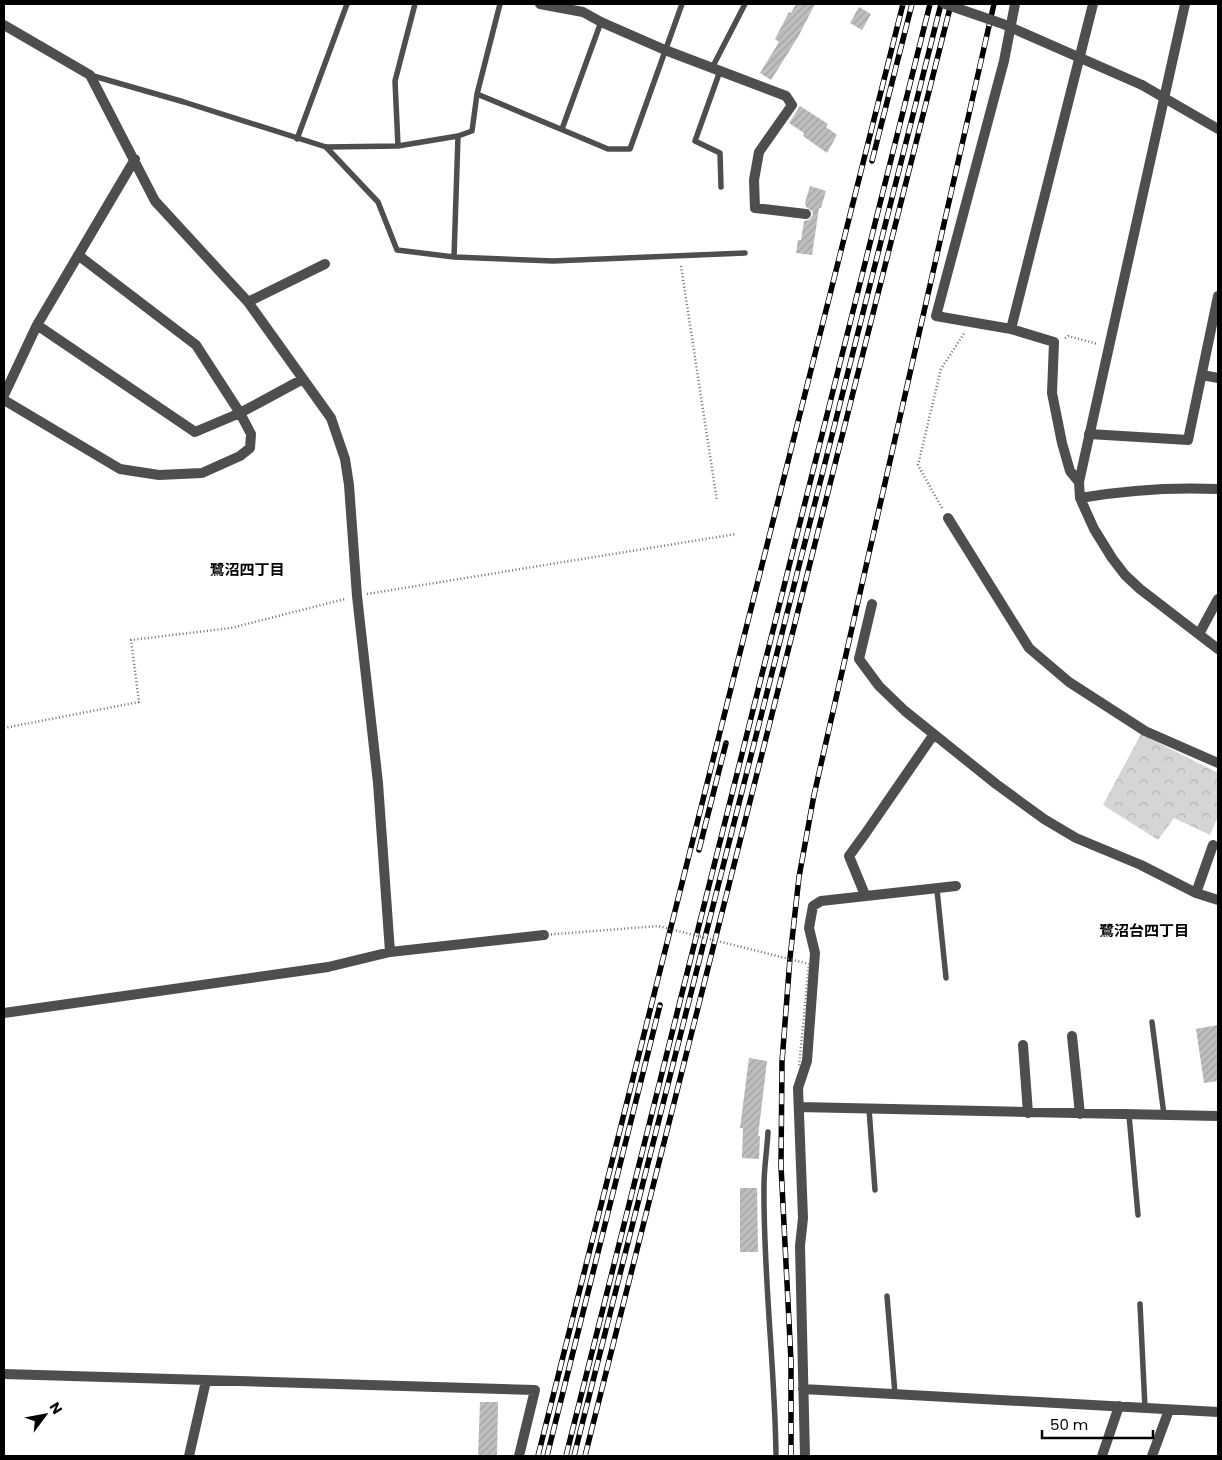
<svg xmlns="http://www.w3.org/2000/svg" width="1222" height="1460" viewBox="0 0 1222 1460" font-family="Poppins,'Noto Sans JP',sans-serif">
<style>
.park{fill:url(#park-crowns)}
.building{fill:url(#building-hatch)}
.lines{fill:none;stroke-linecap:round;stroke-linejoin:round}
.path{stroke:#707070;stroke-width:2.5;stroke-dasharray:1 2.5;stroke-linecap:butt}
.service{stroke:#4e4e4e;stroke-width:5.5}
.minor{stroke:#4e4e4e;stroke-width:10}
.tertiary{stroke:#4e4e4e;stroke-width:10}
.rail-casing{stroke:#000;stroke-width:5.5}
.rail{stroke:#fff;stroke-width:4;stroke-dasharray:11;stroke-linecap:butt}
.path-bridge{stroke:#707070;stroke-width:2.5;stroke-dasharray:1 2.5;stroke-linecap:butt}
.tertiary-bridge{stroke:#4e4e4e;stroke-width:10}
.labels{text-anchor:middle;stroke-width:5;stroke-linejoin:round;paint-order:stroke}
.neighbourhood-label{font-size:15px;font-weight:bold;fill:#000;stroke:#fff}
</style>
<defs>
<pattern id="park-crowns" width="20" height="18" patternUnits="userSpaceOnUse" patternTransform="scale(1.25)"><rect width="20" height="18" fill="#d5d5d5"/><path d="M2 6a3 3 0 1 1 6 0M12 15a3 3 0 1 1 6 0" fill="none" stroke="#b5b5b5"/></pattern>
<pattern id="building-hatch" width="6" height="6" patternUnits="userSpaceOnUse" patternTransform="scale(1.25)"><rect width="6" height="6" fill="#bebebe"/><path d="M-1 1l2-2M0 6l6-6M5 7l2-2" fill="none" stroke="#a2a2a2"/></pattern>
</defs>
<rect width="100%" height="100%" fill="#fff"/>
<path class="park" d="M1141,734L1218,773V816L1210,835L1174,818L1158,840L1103,805Z"/>
<path class="building" d="M796,4H815L798,37L771,80L760,73L779,42L775,39L789,12L791,13Z
M859,7L871,14L862,30L850,23Z
M800,106L828,124L826,127L837,135L827,153L803,136L804,133L789,123Z
M810,186L826,191L821,208H819L812,255L796,253L798,240H801L804,221L809,220L813,215L812,211L806,207L805,203Z
M1218,1025V1081L1204,1083L1196,1029Z
M749,1058L767,1061L758,1136H760L759,1159L742,1158L743,1128H740Z
M740,1188H757L758,1252H740Z
M480,1402H498L497,1456H478Z"/>
<g class="lines">
<path class="path" d="M681,266L717,501
M1065,338L1068,336L1098,344
M942,508L918,465L941,369L965,332
M367,594L736,534
M4,728L139,702L131,640L231,628L345,599"/>
<path class="service" d="M712,68L745,4
M720,71L695,141L720,153L721,187
M90,75L184,102L326,147L398,146L458,136L472,131L477,94L500,4
M477,94L608,149H630L682,4
M562,129L601,22
M297,139L347,4
M398,146L395,81L415,4
M326,147L378,202L397,250L454,257L553,261L745,253
M454,257L458,136
M937,890L946,978
M1152,1022L1164,1115
M869,1109L875,1190
M1129,1115L1138,1215
M768,1132C767,1150 764,1168 764,1185C763,1276 775,1366 776,1456
M887,1296L895,1394
M1140,1304L1145,1408"/>
<path class="minor" d="M540,4L583,12L601,22L665,50L786,96L792,105L759,152L754,180L755,208L806,214
M1015,4L1004,61L936,316L1011,329L1054,342L1052,393L1062,443L1070,471L1079,482L1080,498L1094,529L1112,558L1125,575L1140,589L1218,649
M4,25L90,75L155,201L248,302L331,418L345,459L349,485L357,596L378,783L390,952
M248,302L325,264
M37,325L195,432L240,413L303,379
M1011,329L1093,4
M1202,375L1218,378
M4,395L37,325L135,159
M4,400L120,469L159,475L202,473L240,456L250,448L251,434L240,413L196,345L78,255
M1089,434L1188,440L1218,296
M1080,498C1126,490 1172,487 1218,489
M948,518L1029,648L1069,682L1145,731L1218,763
M872,604L859,659L879,686L905,711L996,784L1044,819L1076,838L1141,865L1196,893L1218,900
M1199,634L1218,599
M1196,893L1213,845
M865,895L849,856L865,834L934,734
M4,1013L328,967L390,952L544,935
M1072,1036L1080,1114
M1023,1045L1028,1113
M799,1107L1218,1116
M4,1374L535,1390L519,1456
M803,1389L1218,1412
M189,1456L206,1381
M805,1456L800,1246L803,1218L798,1088L807,1061L815,953L809,928L813,906L821,901L956,886
M1102,1456L1119,1406
M1152,1456L1169,1410"/>
<path class="tertiary" d="M1142,85L1218,129
M1079,482L1185,4"/>
<g class="rail-casing">
<path id="rail" d="M872,161L912,4
M699,850L726,743
M538,1456L903,4
M547,1456L660,1005
M566,1456L930,4
M574,1456L941,4
M585,1456L951,4
M791,1456V1361L781,1166L782,1062L790,958L799,877L814,795L994,4"/>
</g>
<use href="#rail" class="rail"/>
<path class="path-bridge" d="M544,935L658,926L809,964L799,1067"/>
<path class="tertiary-bridge" d="M945,4L1003,24L1142,85"/>
</g>
<g class="labels">
<g class="neighbourhood-label">
<text x="247" y="575">鷺沼四丁目</text>
<text x="1144" y="936">鷺沼台四丁目</text>
</g>
</g>
<rect width="1222" height="1460" fill="none" stroke="#000000" stroke-width="10"/>
<g transform="translate(45 1415) rotate(58)" stroke="#ffffff" stroke-width="4" paint-order="stroke">
<path d="M0-4L9 19L0 12L-9 19Z" fill="#000000"/>
<text y="-8" font-size="14" font-weight="bold" text-anchor="middle" fill="#000000">N</text>
</g>
<path d="M1042 1430v8h111v-8" fill="none" stroke="#000000" stroke-width="2.5"/>
<text x="1050" y="1430" font-size="15" fill="#000000" stroke="#ffffff" stroke-width="4" paint-order="stroke">50 m</text>
</svg>
